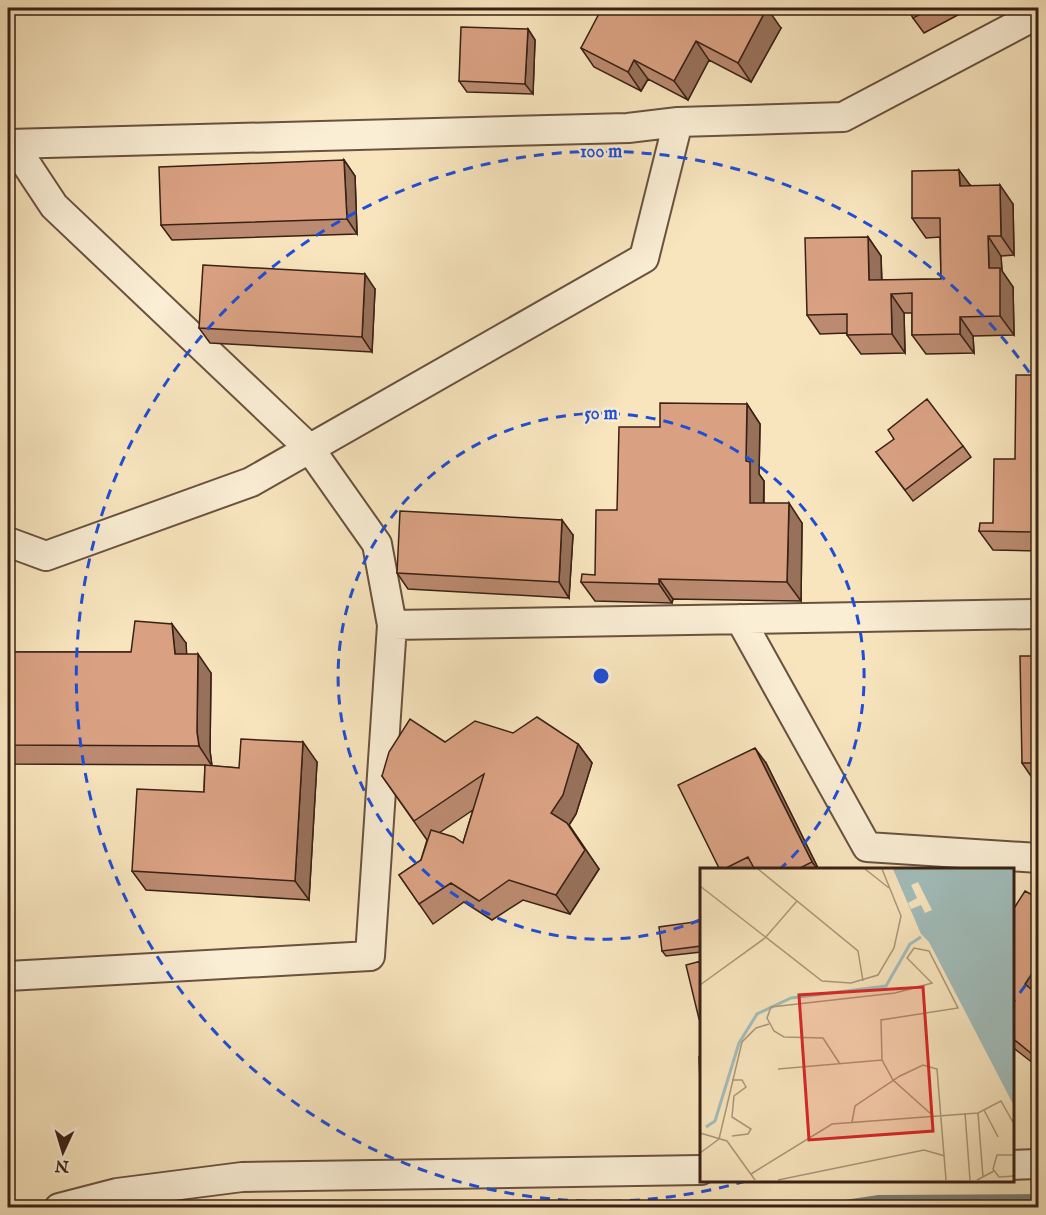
<svg xmlns="http://www.w3.org/2000/svg" width="1046" height="1215" viewBox="0 0 1046 1215" font-family="'IM FELL English',serif">
<style>
.lines{fill:none;stroke-linecap:round;stroke-linejoin:round}
.stream{stroke:#777f79;stroke-width:10}
.street-casing{stroke:#69523f;stroke-width:32}
.street{stroke:#faeed5;stroke-width:28}
.wall{fill:#bb8a70;stroke:#392115;stroke-width:1.5;fill-rule:evenodd}
.shaded-wall{fill:#98715b;stroke:#392115;stroke-width:1.5}
.building{fill:#d9a182;stroke:#392115;stroke-width:1.5}
.ring{fill:none;stroke:#1d4ed8;stroke-width:3;stroke-dasharray:10 8}
.inset-river{fill:none;stroke:#a1bdbb;stroke-width:3}
.inset-road{fill:none;stroke:#ac977a;stroke-width:1.5}
.view{fill:#d62828;fill-opacity:0.15;stroke:#d62828;stroke-width:3}
.inset-edge{fill:none;stroke:#392115;stroke-width:3}
.centre{fill:#1d4ed8;stroke:#faeed5;stroke-width:3}
.ring-label{font-size:18px;text-anchor:middle;font-weight:bold;fill:#1d4ed8;stroke:#faeed5;stroke-width:5;stroke-linejoin:round;paint-order:stroke}
</style>
<rect width="100%" height="100%" fill="#f8e5be"/>
<filter id="stains"><feTurbulence type="fractalNoise" baseFrequency=".00333" numOctaves="4"/><feColorMatrix values="0 0 0 0 .2 0 0 0 0 .09 0 0 0 0 .02 0 0 0 .5 -.17"/></filter>
<radialGradient id="worn" r=".72"><stop offset=".6" stop-color="#630" stop-opacity="0"/><stop offset="1" stop-color="#630" stop-opacity=".3"/></radialGradient>
<g class="lines">
<path class="stream" d="M825,1208L879,1200L1038,1199"/>
<g class="street-casing">
<path id="street" d="M8,144L628,128L678,122L843,117L1038,14
M13,144L54,206L310,449L377,544L392,625L1038,614
M8,542L46,556L251,482L644,258L678,122
M740,619L867,847L1038,858
M8,976L370,956L392,625
M1012,1165L1038,1164
M59,1208L117,1193L242,1177L701,1170"/>
</g>
<use href="#street" class="street"/>
</g>
<path class="wall" d="M908,8H971L924,33L913,18Z
M781,28L751,82L709,60L688,100L648,79L641,91L594,67L581,48Z
M528,29L535,40L533,94L467,92L459,81Z
M344,160L355,176L357,234L172,240L161,225Z
M970,185L1013,204L1014,255L1001,256L1002,271L1013,287L1014,335L973,336L974,353L926,354L912,335V313H904L905,353L861,354L847,335V333L820,334L807,315L868,237L881,256L882,280L941,279L940,237L926,238L912,218Z
M375,289L372,352L210,343L199,328Z
M1038,375V551L993,550L979,531L993,523L1015,459Z
M747,404L760,424L759,474L764,481V503L802,523L801,601L673,599L672,603L595,601L581,582L595,575L617,510L660,427Z
M963,446L971,457L913,501L876,452Z
M573,535L569,598L408,589L397,573Z
M186,643V654L211,673L210,751L212,766L239,768L317,762L309,900L146,890L132,871L204,792L205,765L8,764V652H131Z
M1038,656V782H1035L1022,763Z
M513,733L578,744L592,763L576,814L569,825L599,869L570,914L523,900L492,920L464,902L433,924L399,875L421,860L427,840L382,776ZM473,810L463,843L439,833Z
M766,763L819,870H720Z
M1038,898V1067L1011,1046V913Z
M701,921V952L666,956L662,951Z"/>
<path class="shaded-wall" d="M767,8L781,28L751,82L738,63Z
M528,29L535,40L533,94L525,84Z
M696,41L709,60L688,100L674,81Z
M634,60L648,79L641,91L628,72Z
M344,160L355,176L357,234L347,219Z
M959,170L973,189L960,186Z
M1000,185L1013,204L1014,255L1001,236Z
M988,236L1001,256L1002,271L1013,287L1014,335L1000,316L989,268Z
M868,237L881,256L882,299L869,280Z
M365,274L375,289L372,352L362,337Z
M891,294L904,313L905,353L892,334Z
M960,317L973,336L974,353L960,334Z
M747,404L760,424L759,474L764,481L763,522L750,503L746,461Z
M789,503L802,523L801,601L787,582Z
M562,520L573,535L569,598L559,582Z
M659,579L673,599L672,603L659,584Z
M172,624L186,643L188,673L175,654Z
M198,654L211,673L210,751L212,766L199,746L197,732Z
M303,742L317,762L309,900L295,881Z
M578,744L592,763L576,814L569,825L599,869L570,914L556,895L551,813Z
M755,748L766,763L819,870H818L812,862Z
M1038,964V1003L1025,984Z"/>
<path class="building" d="M602,8H767L738,63L696,41L674,81L634,60L628,72L581,48Z
M908,8H932L913,18Z
M461,27L528,29L525,84L459,81Z
M344,160L347,219L161,225L159,167Z
M959,170L960,186L1000,185L1001,236H988L989,268H1000V316L960,317V334L912,335V293L891,294L892,334L847,335V314L807,315L805,238L868,237L869,280L941,279L940,218H912V171Z
M203,265L365,274L362,337L199,328Z
M1016,375H1038V532L979,531L980,523H993L994,459H1015Z
M927,399L963,446L905,490L876,452L894,439L888,430Z
M660,403L747,404L746,461L750,462V503H789L787,582L659,579V584L581,582L582,574L595,575L596,510H617L619,427H660Z
M400,511L562,520L559,582L397,573Z
M135,621L172,624L175,654H198L197,732L199,746L8,745V652H131Z
M1020,656H1038V763H1022Z
M537,717L578,744L563,795L551,813L567,823L585,850L556,895L509,880L479,901L451,883L419,904L399,875L421,860L431,830L454,837L463,843L484,774L414,821L382,776L389,752L410,719L445,742L475,721L513,733Z
M241,739L303,742L295,881L132,871L137,789L204,792L205,765L239,768Z
M755,748L812,862L796,870H755L748,857L722,870H720L678,785Z
M1025,891L1038,898V964L1025,984L1038,995V1059L1011,1037V913Z
M701,921V946L662,951L659,927Z
M701,961V1018L699,1019L686,965Z
M699,1057H701L700,1081Z"/>
<g class="ring">
<path d="M700 920A263 263 0 1 1 779 870"/>
<path d="M1036 970A525 525 0 0 1 1012 1003M746 1181A525 525 0 1 1 1036 382"/>
</g>
<g transform="translate(700 868)">
<rect width="314" height="314" fill="#f8e5be"/>
<path d="M193,1H313V236L229,74L221,66Z" fill="#a1bdbb"/>
<path d="M218,14L232,42L225,45L221,37L211,41L208,35L217,30L211,17Z" fill="#f8e5be"/>
<path class="inset-river" d="M6,259L15,253L39,175L57,146L91,130L186,118L210,76L221,69"/>
<path class="inset-road" d="M58,1L158,83L163,113M165,1L189,20M0,18L122,113L151,115L178,107L194,80L201,48L182,1M0,117L65,70L97,33M140,196L123,170L84,169L74,163L67,150L71,139L195,125L232,115L207,90L214,80L229,83L258,140L181,152L182,192M78,201L182,192L193,212L231,246M284,242L298,269M265,245L270,312M278,245L283,309M152,254L155,238L200,208L223,197L237,201L246,312M0,265L27,273L55,312M32,268L48,266L51,261L32,249L34,228L46,219L42,212H32M0,285L19,271L42,174L56,160L69,156M314,287H297L293,301L299,309L314,308M51,306L132,256L278,245L301,233L314,256M78,312L224,282L245,288M277,312L294,303"/>
<path class="view" d="M223,119L233,263L109,272L99,127Z"/>
<rect width="314" height="314" class="inset-edge"/>
</g>
<circle cx="601" cy="676" r="9" class="centre"/>
<g class="ring-label">
<text x="601" y="157">100 m</text>
<text x="601" y="419">50 m</text>
</g>
<rect width="1046" height="1215" fill="none" stroke="#f8e5be" stroke-width="30"/>
<rect x="9" y="9" width="1028" height="1197" fill="none" stroke="#392115" stroke-width="3"/>
<rect x="15" y="15" width="1016" height="1185" fill="none" stroke="#392115" stroke-width="1.5"/>
<g transform="translate(63 1152) rotate(184)" stroke="#faeed5" stroke-width="4.5" paint-order="stroke">
<path d="M0-4.5L10 22L0 15L-10 22Z" fill="#392115"/>
<text y="-9" font-size="16" font-weight="bold" text-anchor="middle" fill="#392115">N</text>
</g>
<rect width="100%" height="100%" filter="url(#stains)"/>
<rect width="100%" height="100%" fill="url(#worn)"/>
</svg>
